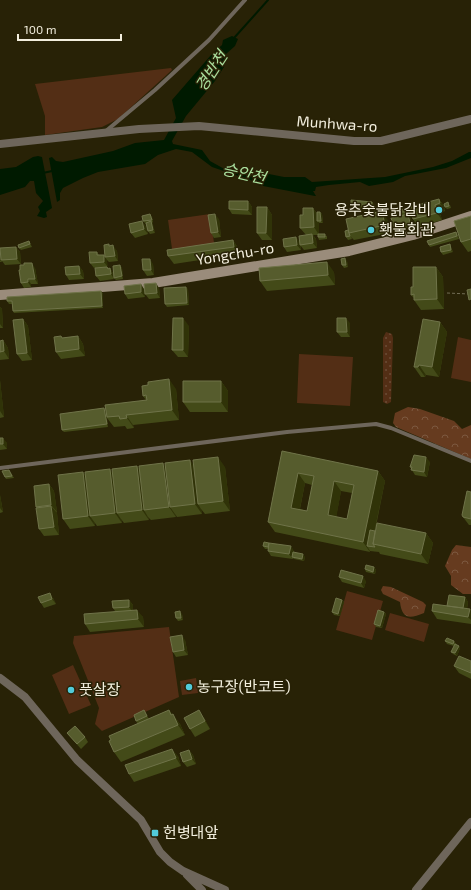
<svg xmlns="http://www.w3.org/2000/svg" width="471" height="890" viewBox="0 0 471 890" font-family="'Exo 2','Noto Sans KR',sans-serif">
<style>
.green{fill:#532e15}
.forest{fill:url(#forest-crowns)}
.garden{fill:url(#garden-dots)}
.water{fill:#001a00}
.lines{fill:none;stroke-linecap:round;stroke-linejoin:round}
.stream{stroke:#001a00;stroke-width:2}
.path{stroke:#726d55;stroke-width:1;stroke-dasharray:3 2;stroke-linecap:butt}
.lane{stroke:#6e665b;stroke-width:4}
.street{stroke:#6e665b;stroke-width:8}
.secondary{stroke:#9a8c7b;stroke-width:10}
.wall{fill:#434a18;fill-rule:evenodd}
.shaded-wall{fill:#303308}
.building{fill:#565c2d;stroke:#6f7349;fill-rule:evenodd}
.poi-dot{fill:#52cbda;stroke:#282206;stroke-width:1.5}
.labels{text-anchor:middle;stroke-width:3;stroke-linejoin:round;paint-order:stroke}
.street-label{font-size:15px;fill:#f3efde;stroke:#282206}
.poi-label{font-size:15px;fill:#f3efde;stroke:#282206;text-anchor:start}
.water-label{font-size:16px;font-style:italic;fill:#abe09f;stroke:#282206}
</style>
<defs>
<pattern id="forest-crowns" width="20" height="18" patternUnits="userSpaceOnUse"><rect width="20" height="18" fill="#663b1f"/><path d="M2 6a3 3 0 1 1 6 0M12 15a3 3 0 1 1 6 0" fill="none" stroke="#7c583f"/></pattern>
<pattern id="garden-dots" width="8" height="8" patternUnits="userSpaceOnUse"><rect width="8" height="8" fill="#532e15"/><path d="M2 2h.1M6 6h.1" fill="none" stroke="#6c4d37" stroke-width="1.8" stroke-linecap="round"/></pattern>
</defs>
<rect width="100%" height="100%" fill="#282206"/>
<path class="green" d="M171,68L172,70L118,119L102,127L45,135V116L35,84Z
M210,214L215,250L173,256L168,220Z
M458,337L471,340V382L451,378Z
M299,354L353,357L350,406L297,403Z
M347,591L383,601L372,640L336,630Z
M390,613L429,624L424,642L385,630Z
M169,627L179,697L102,731L95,724L99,708L73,643L74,636Z
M73,665L91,705L69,714L52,675Z
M196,678L198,693L182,695L180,681Z"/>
<path class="forest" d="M408,407L420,409L454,421L462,429L471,425V459L396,427L393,423L395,413Z
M456,545L471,547V594H463L451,585V576L445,566L452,550Z
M383,586L391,587L423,602L426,605L424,613C409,619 402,619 400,602L383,594L381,590Z"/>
<path class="garden" d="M386,332L392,334L393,338L391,402L387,404L383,402V338Z"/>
<path class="water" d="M232,36L238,39L235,46L226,54L224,67L215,81L186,116L172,141L173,144L202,150L210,161L228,171L254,176L264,173L284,177H305L312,182L385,177L433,167L452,161L469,152H471V158L446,168L405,176L393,182L369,186L360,182L329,185L316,187L315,191H313L316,196H315L258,185L253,181L212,167L192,152L176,149L158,155L145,164L98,172L83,178L63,188L60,193V200L57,202L49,158L52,157L56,161L63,162L113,151L135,143L164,140L176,118L172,100L211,55L222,45L223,40Z
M38,156L42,157L52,208L46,212L47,217L44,218L37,216L40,211L38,207L43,201L36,193L34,181H30L25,187L0,195V169L16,167L33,157Z"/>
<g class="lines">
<path class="stream" d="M234,38L268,0
M43,173L52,171"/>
<path class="path" d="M447,293L469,294"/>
<path class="lane" d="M106,131L155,90L209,40L245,0
M0,468L287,432L376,424L391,428L471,461"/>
<path class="street" d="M0,144L139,129L199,126L354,141H381L471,119
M0,678L25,697L77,760L141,820L160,852L170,862L183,871L225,890
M187,875L202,890
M416,890L471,822"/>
<path class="secondary" d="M0,295L153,283L349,251L413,235L471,216"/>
</g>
<path class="wall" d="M439,199L444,206L445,211L440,213L442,220L418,227L413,219Z
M248,201L252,207V215L232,214L229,209Z
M372,202L376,207L375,212L354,209L351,204Z
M450,205L451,208L447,209L445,207Z
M267,207L272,215V240H262L257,233Z
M313,208L317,214L320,212L322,214L323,223H319V222V234L327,236V239L319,240L318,237V235H313L316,239L317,248L304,250L300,245L306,235L300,228L303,215Z
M406,209L408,211V214L411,219L414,228L397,232L394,227L404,215H396L394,212Z
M150,214L152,217L153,222L152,223L155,233L150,234L148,231L146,224L143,221Z
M471,216V251L468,252L461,242Z
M219,219L221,237L214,238L211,233Z
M387,219L390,233L354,240L351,237L352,239L348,240L346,237L345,231Z
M146,226L148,234L135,238L131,233Z
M456,232L458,235L459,239L430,247L429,245Z
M233,240L238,248L239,254L174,264L168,256Z
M29,241L32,247L21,250L19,248Z
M300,242L301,250L287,252L284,247Z
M450,244L451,247L453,252L443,255L441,252Z
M110,246L117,251L118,261L109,262L107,260V267L109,268H110L113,273L114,279L100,281L96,276L103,267L94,268L90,263L97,252L99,255L105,257Z
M16,247L20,252L21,264L5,265L2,261V262H0V251L1,252Z
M347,261L348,267L344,268L342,265Z
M153,264L154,275L147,276L143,270Z
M120,265L122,268L123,279L116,280L114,278Z
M79,266L83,271L84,279L69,280L66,275Z
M436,267L443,277L444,309L421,310L414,300V298L411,295L413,287Z
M35,268L38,284H31V287L24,288L21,283Z
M334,272L335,285L267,291L260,281Z
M159,288L160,298L149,299L145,294Z
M144,289L145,297L128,299L125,294Z
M188,289L189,305L167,307L165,304Z
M101,291L103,294V308L14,313L13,311L12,304H9L7,301Z
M0,307L2,309L3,328H0V330Z
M23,319L28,326L32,360L22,361L17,354Z
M440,322L447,332L439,377L426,375L425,377H421L414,367Z
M350,323V337H341L337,332Z
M189,326L188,357H178L172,350Z
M78,336L83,344L85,356L61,359L56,352L62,338Z
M3,340L8,348L9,359L0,360V341Z
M0,380L4,417L0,418Z
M221,381L228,391V412H190L183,402Z
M176,389L179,420L133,425L134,428L127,429L125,426L114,427L107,418L108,427L64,432L62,430L106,410L146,400L143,396Z
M0,438L7,443V449L0,450Z
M282,451L378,471L385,481L375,531L426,533L433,543L428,564L380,554L379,552L370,551V552L275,532L268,522ZM305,483L312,485L307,511L300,509ZM341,491L352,493L347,519L336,517Z
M430,462L427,477L415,475L410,467Z
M193,465L225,467L230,511L205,514L201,509L202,514L177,517L175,514L176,517L151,520L148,517L149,520L124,523L121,519L122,523L97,526L95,523V526L70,529L63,519L83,472L85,475L113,474L137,466L139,470L166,466Z
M11,473L14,478L6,479L5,477Z
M49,484L54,491L57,512H56L57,513L59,535L44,536L39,529L37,508L36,507Z
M471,492V525H469L463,517Z
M0,495L3,512L0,513Z
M263,546L294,551V552L305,557L304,561L294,559L293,558V559L271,556L268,551V549H265Z
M374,567L376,570L375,574L366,572L365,569Z
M339,577L366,581L364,588L342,582Z
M465,597L468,602L467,609L471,611V624L437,619L432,611L447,606Z
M53,598L56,604L44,608L41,603Z
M129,600L133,605V610L143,617L144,627L90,632L85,624L115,611L113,608Z
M342,600L344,602L340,616L334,615L332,612Z
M384,612L386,614L382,628L376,627L374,624Z
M182,614L183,620L178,621L176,618Z
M185,640L188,655L176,657L173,652Z
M445,641H454L456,644V645L460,648L457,656L453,654L451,652L454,646L447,644Z
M471,661V679L459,673L454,666Z
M144,710L149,719L169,710L180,724L185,735L121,762L114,752L138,724L136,721Z
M204,718L210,729L195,737L190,729Z
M67,733L85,737L88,742L81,749Z
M189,750L193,755L196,764L187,767L183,762Z
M178,756L181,766L134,782L129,774Z"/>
<path class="shaded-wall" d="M439,199L444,206L445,211L440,203Z
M248,201L252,207V215L248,210Z
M372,202L376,207L375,212L372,206Z
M435,205L440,213L442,220L437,213Z
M267,207L272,215V240L266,233Z
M313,208L318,215L317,221L319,222V235L314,227Z
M406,209L408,211V214L411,219L414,228L410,223L408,214L406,212Z
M382,211L387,219L390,233L385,225Z
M320,212L322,214L323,223L321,221Z
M150,214L152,217L153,222L152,220Z
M215,214L219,219L221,237L218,232Z
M142,221L146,226L148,234L144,229Z
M151,221L153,224L155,233L153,230Z
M312,234L316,239L317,248L313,243Z
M296,237L300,242L301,250L297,245Z
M233,240L238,248L239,254L234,247Z
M450,244L451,247L453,252L451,250Z
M113,245L117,251L118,261L115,256Z
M16,247L20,252L21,264L17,259Z
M0,251L1,253L2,262L0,260Z
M104,255L107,260L108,267L104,262Z
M345,258L347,261L348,267L346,265Z
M150,259L153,264L154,275L151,270Z
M327,262L334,272L335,285L328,275Z
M32,263L35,268L38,284L35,279Z
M120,265L122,268L123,279L122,276Z
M79,266L83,271L84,279L80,274Z
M107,267L110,271V268L113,273L114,279L111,274Z
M436,267L443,277L444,309L437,299Z
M28,279L31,284V287L28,282Z
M156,283L159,288L160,298L157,293Z
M141,284L144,289L145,297L141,292Z
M186,287L188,289L189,305L187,303Z
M101,291L103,294V308L102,306Z
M0,307L2,309L3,328L0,324Z
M183,318L189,326L188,357L183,350Z
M346,318L350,323V337L347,332Z
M23,319L28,326L32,360L27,353Z
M440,322L447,332L439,377L432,367Z
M78,336L83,344L85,356L79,349Z
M3,340L8,348L9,359L4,351Z
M419,365L426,375L425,377L418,367Z
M169,379L176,389L179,420L172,410Z
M0,380L4,417L0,411Z
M221,381L228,391V412L221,402Z
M104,408L106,411L108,427L107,424Z
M126,415L133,425L134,428L127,418Z
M3,438L7,443V449L3,444Z
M218,457L225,467L230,511L223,501Z
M426,457L430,462L427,477L424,472Z
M190,460L197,470L198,504L201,509L202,514L195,504Z
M163,463L170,473V507L175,514L176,517L169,507Z
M137,466L144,476V510L148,517L149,520L142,510Z
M110,469L116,479L117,513L121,519L122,523L115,513Z
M378,471L385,481L371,547L367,546L370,551V552L363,542Z
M83,472L90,482V516L95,523V526L88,516Z
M298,473L305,483L298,518L291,508Z
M334,481L341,491L335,525L328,515Z
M49,484L54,491L57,512L51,505Z
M0,495L3,512L0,508Z
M51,506L57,513L59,535L54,527Z
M426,533L433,543L428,564L421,554Z
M291,546L294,551L293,557H292L293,559L289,554Z
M303,554L305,557L304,561L302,559Z
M374,567L376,570L375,574L373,572Z
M363,576L366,581L364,588L361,583Z
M50,593L53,598L56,604L52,599Z
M465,597L468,602L466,615L463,610Z
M129,600L133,605V612L129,607Z
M342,600L344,602L340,616L338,614Z
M470,609L471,611V620L468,617Z
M137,610L143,617L144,627L138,619Z
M180,611L182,614L183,620L181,618Z
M384,612L386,614L382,628L380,626Z
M182,635L185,640L188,655L184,650Z
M459,646L460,648L457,656L455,653Z
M169,710L176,720L173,714L180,724L185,735L171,715Z
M199,710L204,718L210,729L205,721Z
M172,749L178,756L181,766L176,758Z
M189,750L193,755L196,764L192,759Z"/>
<path class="building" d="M439,199L440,203L435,205L437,213L413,219L410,207Z
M351,200L372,202V206L351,204Z
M229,201H248V210L229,209Z
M448,202L449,206L445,207L444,204Z
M257,207H267L266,233H257Z
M303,208H313L314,227L300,228V215H303Z
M394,209H406V212H394Z
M382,211L385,225L349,233L346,219Z
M317,212H320L321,221H317Z
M150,214L152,220L143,221L142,216Z
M215,214L218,232L211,233L208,215Z
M408,214L410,223L394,227L391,218Z
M471,216V239L461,242L454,221Z
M142,221L144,229L131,233L129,224Z
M151,221L153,230L148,231L146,223Z
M348,230L350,236L346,237L345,231Z
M456,232L457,236L429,245L427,241Z
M312,234L313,243L300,245L299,236Z
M318,234H325V237H318Z
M296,237L297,245L284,247L283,239Z
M233,240L234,247L168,256L167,250Z
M29,241L30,244L19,248L18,245Z
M109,244V246L113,245L115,256L105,257L104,245Z
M450,244L451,250L441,252L440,247Z
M16,247L17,259L1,260L0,248Z
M89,252H97V255H104V262L90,263Z
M345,258L346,265H342L341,259Z
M142,259H150L151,270H143Z
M327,262L328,275L260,281L259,268Z
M24,263H32L35,279H28V282L21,283L19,270H20V265H24Z
M120,265L122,276L114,278L113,266Z
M79,266L80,274L66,275L65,267Z
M107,267L108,269L110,268L111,274L96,276L95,268Z
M413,267H436L437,299L414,300V294L411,295V287H413Z
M156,283L157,293L145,294L144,284Z
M141,284V292L125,294L124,286Z
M186,287L187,303L165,304L164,288Z
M471,289V299L469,300L467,290Z
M101,291L102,306L13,311L12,301H7V297Z
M173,318H183V350H172Z
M337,318H346L347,332H337Z
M23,319L27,353L17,354L13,320Z
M423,319L440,322L432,367L419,365L418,367H414Z
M61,336L62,338L78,336L79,349L56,352L54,337Z
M3,340L4,351L0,352V341Z
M169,379L172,410L126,415L127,418L120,419L119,416L107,417L105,405L147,400L146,395L143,396L142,386L148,385V382Z
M183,381H221V402H183Z
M104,408L107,424L62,430L60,414Z
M0,438H3V444H0Z
M282,451L378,471L363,542L268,522ZM298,473L314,476L307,511L291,508ZM334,481L354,485L347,519L328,515Z
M414,455L426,457L424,472L411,470L412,467H410Z
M218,457L223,501L198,504L193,460Z
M190,460L195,504L170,507L165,463Z
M163,463L169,507L144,510L139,466Z
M137,466L142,510L117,513L112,469Z
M110,469L115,513L90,516L85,472Z
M9,470L12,476L5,477L2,471Z
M83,472L88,516L63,519L58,475Z
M49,484L51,505L36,507L34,486Z
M467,491L471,492V519L463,517L462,515Z
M51,506L54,527L39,529L36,508Z
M377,523L426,533L421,554L373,544Z
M370,530L375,531L373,544L375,547L367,546Z
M264,542L269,543L268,547L263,546Z
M269,543L291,546L289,554L268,551Z
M293,552L303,554L302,559L292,557Z
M366,565L374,567L373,572L365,569Z
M341,570L363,576L361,583L339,577Z
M50,593L52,599L41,603L38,597Z
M449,595L465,597L463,608L447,606Z
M336,598L342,600L338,614L332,612Z
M129,600V607L113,608L112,601Z
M433,604L470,609L468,617L432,611Z
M137,610L138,619L85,624L84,614Z
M378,610L384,612L380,626L374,624Z
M180,611L181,618H176L175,612Z
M182,635L184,650L173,652L170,637Z
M447,638L454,641L453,644L445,641Z
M455,644L459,646L455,653L451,652Z
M459,656L471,661V673L454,666Z
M144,710L147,716L136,721L134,715Z
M169,710L171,715L173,714L178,725L114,752L109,741L111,740L109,736Z
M199,710L205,721L190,729L184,718Z
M75,726L85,737L77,744L67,733Z
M172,749L176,758L129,774L125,765Z
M189,750L192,759L183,762L180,753Z"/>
<g class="poi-dot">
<circle cx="439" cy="210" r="4"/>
<circle cx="371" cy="230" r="4"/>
<circle cx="189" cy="687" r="4"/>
<circle cx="71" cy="690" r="4"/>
<rect x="151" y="829" width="8" height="8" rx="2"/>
</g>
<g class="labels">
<g class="street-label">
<text transform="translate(337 124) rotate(4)" y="5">Munhwa-ro</text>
<text transform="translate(235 254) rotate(-9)" y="5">Yongchu-ro</text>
</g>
<g class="poi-label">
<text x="431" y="215" text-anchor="end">용추숯불닭갈비</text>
<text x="379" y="235">횃불회관</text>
<text x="197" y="692">농구장(반코트)</text>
<text x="79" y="695">풋살장</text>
<text x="163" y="838">헌병대앞</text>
</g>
<g class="water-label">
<text transform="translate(211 71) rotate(-57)" y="6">경반천</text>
<text transform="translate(244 173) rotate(13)" y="6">승안천</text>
</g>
</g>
<path d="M18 34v6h103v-6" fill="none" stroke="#f3efde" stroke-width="2"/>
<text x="24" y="34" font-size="12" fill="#f3efde" stroke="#282206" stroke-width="3" paint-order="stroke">100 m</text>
</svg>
